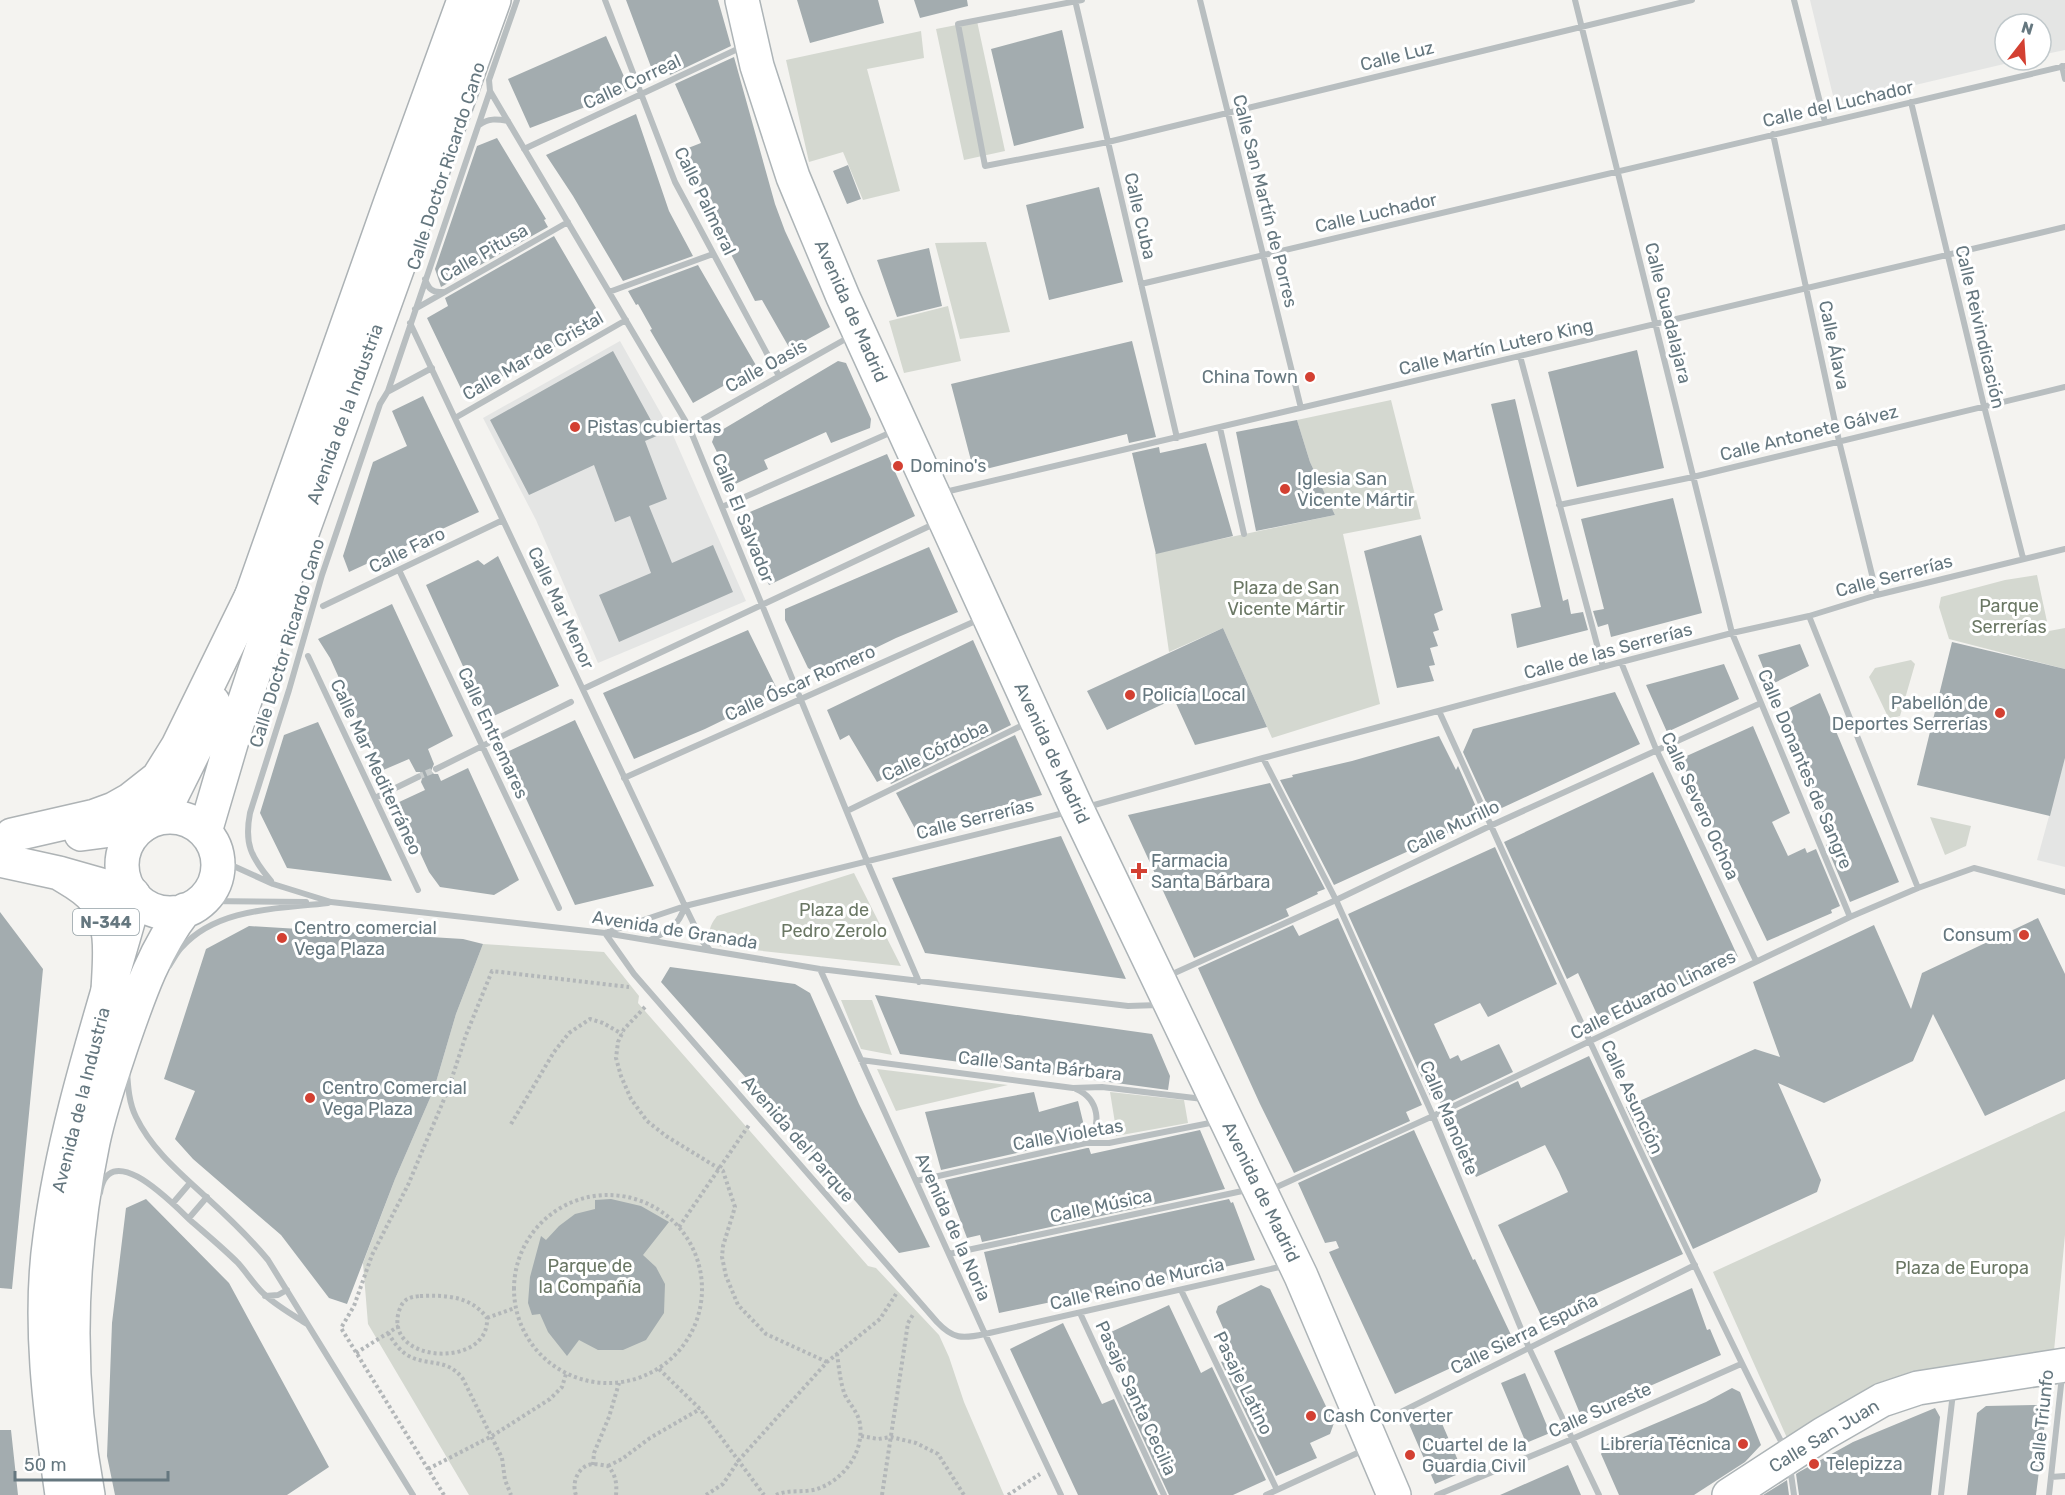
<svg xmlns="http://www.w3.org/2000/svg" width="2065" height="1495" viewBox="0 0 2065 1495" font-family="Rubik,sans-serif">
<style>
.built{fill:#e4e5e4}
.green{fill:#d4d8d0}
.building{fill:#a3acaf}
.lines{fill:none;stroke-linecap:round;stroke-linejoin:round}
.street-tunnel{stroke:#c9cece;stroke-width:6;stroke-dasharray:6 3;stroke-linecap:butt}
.secondary-casing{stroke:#adb4b7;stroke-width:36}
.primary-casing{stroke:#acb2b5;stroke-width:36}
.highway-casing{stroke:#aeb3b5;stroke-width:36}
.path{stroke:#b3b7b9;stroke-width:4;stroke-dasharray:3 3;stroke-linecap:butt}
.street{stroke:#b8bec0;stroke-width:6}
.secondary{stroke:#fff;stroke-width:33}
.primary{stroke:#fff;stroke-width:33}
.highway{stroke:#fff;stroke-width:33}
.poi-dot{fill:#d34032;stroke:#fff;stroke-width:2}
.labels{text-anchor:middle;stroke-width:6;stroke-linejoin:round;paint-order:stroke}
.shield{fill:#fff;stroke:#93a0a5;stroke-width:1.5}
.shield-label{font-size:16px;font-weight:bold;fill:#65777f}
.street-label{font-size:18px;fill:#65777f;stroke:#fff}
.poi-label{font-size:18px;fill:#65777f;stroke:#fff;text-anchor:start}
.park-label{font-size:18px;fill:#6a7764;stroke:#fff}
</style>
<rect width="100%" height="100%" fill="#f4f3f0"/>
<path class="built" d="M1810,0H2065V50L2041,55V24H2005V60H2021L1835,104Z
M620,341L672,433L746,601L598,663L536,520L483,418Z
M2065,758V867L2037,860Z"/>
<path class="green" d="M977,21L1005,151L964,160L936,29Z
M921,31L924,58L867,69L900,191L863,200L843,152L809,162L786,60Z
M986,242L1010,332L960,339L935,243Z
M948,306L961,361L904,373L889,321Z
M1391,400L1421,519L1343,534L1380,704L1272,738L1223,628L1169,652L1155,553L1335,515L1310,462L1297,420Z
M2037,575L2049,631L2065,628V669L1949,639L1939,607L1941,597L2005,580Z
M1911,660L1915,664L1900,716L1889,719L1869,677L1875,668Z
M1930,817L1971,826L1966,846L1945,855Z
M854,873L901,966L717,946C707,934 708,928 717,916Z
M483,944L604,952L639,996L638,1003L868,1266L876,1268L939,1335L949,1357L964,1402L1004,1495H469L368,1324L363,1263L395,1179L434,1089L456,1014Z
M841,1000H872L892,1055L861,1049Z
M877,1069L1008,1085L896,1111Z
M1110,1092L1184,1100L1188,1123L1116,1136L1115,1123Z
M2065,1111V1235L2054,1351L1982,1366L1905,1374L1792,1449L1713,1272Z"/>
<path class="building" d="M626,0H718L731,46L670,75L668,69L654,75Z
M797,0H878L884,23L810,43Z
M914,0H967L968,6L920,18Z
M1062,30L1084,128L1014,146L991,49Z
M606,36L630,90L530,128L508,79Z
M734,57L775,204L785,231L830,327L790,349L762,300L755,301L715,223L697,182H695L683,150L701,143L675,84Z
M636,114L669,211L693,256L623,281L573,196L546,155Z
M497,138L546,219L544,220L548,227L441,287L435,269L477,146Z
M848,165L861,199L847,204L833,171Z
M1099,187L1123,282L1049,300L1026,205Z
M554,236L603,320L465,397L427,318L448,306L445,298Z
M929,248L942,306L897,317L877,260Z
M698,265L757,367L693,403L650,330L652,329L638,304L636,305L628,291Z
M1132,341L1156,437L1129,443L1127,434L974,472L951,384Z
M1637,350L1664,468L1577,487L1548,372Z
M613,351L659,435L645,441L667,499L649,506L672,563L713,545L733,592L619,642L599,595L651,573L630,516L615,522L594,465L529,495L490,420Z
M838,361L846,363L871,419L870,428L831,443L826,432L764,460L768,469L733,485L712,442L715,434Z
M423,396L479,512L349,572L343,556L373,462L407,446L392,411Z
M1515,399L1563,601L1568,599L1571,614L1583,612L1588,630L1517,648L1511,614L1541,607L1491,404Z
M1297,420L1310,462L1335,515L1256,531L1236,432Z
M1206,443L1233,536L1156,554L1132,453L1159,447L1160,453Z
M887,454L915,516L769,585L738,517Z
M1673,498L1702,613L1611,637L1608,624L1598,627L1593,611L1604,609L1581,519Z
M1421,535L1443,610L1434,614L1439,630L1433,632L1438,646L1430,648L1435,665L1429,666L1434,681L1397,688L1364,551Z
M929,547L958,612L896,638L820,675L808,668L785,620V609Z
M498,556L559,686L487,719L426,585L478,560L484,565Z
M392,604L453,736L428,749L434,764L431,771L434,774H438L441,781L468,768L519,880L494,895L440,887L429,872L397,803L425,790L421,782L423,775L420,772H416L409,759L381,771L330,658L318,639Z
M1223,628L1267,727L1195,745L1174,699L1107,730L1087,691Z
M748,630L779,693L705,729L634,759L603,693Z
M973,640L1011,725L891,784L887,777L877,782L849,735L840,740L827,710Z
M1952,642L2065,669V758L2050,816L1917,785Z
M1800,644L1809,666L1770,685L1758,655Z
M1724,664L1739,699L1667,732L1646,685Z
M1615,692L1640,744L1491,813L1463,752L1473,729Z
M1820,693L1899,882L1850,902L1826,845L1833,842L1831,835L1781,712Z
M575,720L654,886L575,905L505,753Z
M318,722L392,881L287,868L260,813L284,735Z
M1753,726L1790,813L1772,822L1788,856L1805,848L1807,853L1816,849L1840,906L1831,910L1832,913L1767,941L1680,759Z
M1015,735L1042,795L949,820L920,838L896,793Z
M1439,736L1456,770L1458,766L1481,818L1334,885L1280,780L1293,777L1292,775L1352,761Z
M1653,772L1738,957L1600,1021L1578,973L1567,979L1504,842Z
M1270,783L1325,889L1317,892L1318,894L1286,909L1289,916L1194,958L1128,815Z
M1061,836L1126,979L925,953L892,878Z
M1495,847L1557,984L1488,1017L1480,1003L1434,1024L1450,1059L1458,1055L1461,1061L1499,1044L1513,1072L1442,1106L1438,1098L1432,1100L1348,914Z
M0,912L43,969L12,1289L0,1288Z
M1338,918L1422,1105L1406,1112L1410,1121L1294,1173L1260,1104L1198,968L1293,925L1299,936Z
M2038,918L2065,974V1079L1985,1116L1933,1014L1913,1061L1824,1103L1778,1083L1821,1180L1817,1192L1693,1249L1626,1107L1755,1049L1780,1057L1753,982L1874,925L1911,1009L1922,973Z
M249,926L463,939L483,944L456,1014L434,1089L395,1179L347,1304L329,1298L281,1235L193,1159L175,1139L195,1091L164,1079L206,949Z
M670,967L795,984L810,993L859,1104L930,1247L899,1253L857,1203L661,982Z
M875,995L1152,1034L1170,1076L1168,1090L900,1054Z
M1589,1056L1683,1254L1542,1318L1498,1225L1568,1192L1559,1172L1545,1145L1476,1177L1446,1116L1518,1081L1521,1088Z
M1034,1092L1039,1112L1078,1101L1086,1134L1083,1138L941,1170L925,1112Z
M1200,1130L1225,1189L982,1242L980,1235L967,1238L945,1180L1087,1148H1089L1091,1154Z
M1414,1130L1473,1260L1475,1259L1513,1339L1395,1394L1329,1252L1339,1248L1336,1241L1325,1243L1298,1183Z
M146,1199L229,1283L329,1467L287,1495H115L107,1456L112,1323L126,1208Z
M611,1199L641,1206L669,1222L643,1255L656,1267L665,1284L664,1313L646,1340L623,1350H598L579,1340L567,1356L548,1332L540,1314L532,1315L528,1303L530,1277L541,1236L546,1240L559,1226L575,1214L595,1209V1200Z
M1229,1199L1231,1203L1233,1202L1255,1260L1132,1288L1131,1285L999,1313L984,1252Z
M1261,1285L1270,1289L1334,1423L1330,1434L1310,1443L1317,1458L1276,1476L1221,1362L1235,1355L1216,1312L1218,1306Z
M1692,1288L1707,1330L1710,1329L1721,1355L1581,1416L1554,1351Z
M1169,1305L1201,1373L1212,1367L1266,1480L1233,1495H1169L1123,1395L1136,1387L1111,1332Z
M1063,1323L1102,1404L1114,1399L1158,1495H1078L1010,1349Z
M1525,1373L1550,1433L1526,1443L1501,1383Z
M1732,1388L1740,1392L1761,1445L1745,1462L1694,1495H1619L1601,1454L1607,1444L1706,1402Z
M2038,1405L2046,1414L2036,1495H1967L1977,1413L1986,1406Z
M1935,1408L1940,1417L1931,1495H1799L1796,1474L1799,1472L1853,1442Z
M1437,1412L1463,1472L1435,1484L1409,1424Z
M0,1430H11L18,1495H0Z
M1568,1465L1581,1495H1500Z
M1787,1480L1789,1495H1763Z"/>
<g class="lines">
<path class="street-tunnel" d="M418,777L436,769"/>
<g class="secondary-casing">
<path id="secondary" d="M742,0L757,66L793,177L843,297L1077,809L1301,1276L1394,1495
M1729,1495L1823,1434L1882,1400L1918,1388L2065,1365"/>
</g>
<g class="primary-casing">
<path id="primary" d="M242,623L390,204L464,0
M161,817L196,747L213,702
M122 865a48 48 0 1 1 96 0a48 48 0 1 1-96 0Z
M205,832L235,730L284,583L494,0
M62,1495C50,1410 38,1322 50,1237C65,1121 104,1009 135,897
M88,1495C66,1378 69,1258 93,1142C100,1108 112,1074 123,1041C139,995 155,948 185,910"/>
</g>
<g class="highway-casing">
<path id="highway" d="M81,834L142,826
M12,835L95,816L114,809L130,800L158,778L178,746L252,595
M0,860L59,873L133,894
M59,873C72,881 87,888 96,901C115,925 109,963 108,992"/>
</g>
<path class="path" d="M645,1007L624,1029L618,1042L616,1058L621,1076L631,1099L647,1121L666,1136L723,1171L735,1207L723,1246L722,1257L726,1276L738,1305L766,1334L827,1362
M511,1124L554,1052L569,1033L590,1019L603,1023L622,1034
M514 1289a94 94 0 1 1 188 0a94 94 0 1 1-188 0Z
M679,1227L749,1125
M420,1296C446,1295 471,1296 487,1318C490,1369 383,1364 399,1311C403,1299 409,1297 420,1296Z
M487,1318L515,1308
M388,1333C393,1341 399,1350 407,1355C427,1367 447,1357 463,1379L502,1458L505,1480L511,1495
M356,1353L399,1326
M659,1369L700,1409L764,1495
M861,1436L878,1439L891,1437L916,1443L938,1454L964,1495
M593,1465L594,1453L609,1417L619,1383
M608,1466L622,1459L650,1438L700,1409
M428,1469L492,1436L550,1399L562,1387L566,1374
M444,1495L341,1328L354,1306L372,1255L408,1185L426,1142L448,1090L466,1035L492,971L629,987
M576,1495C572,1485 576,1470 588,1465C594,1463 602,1465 608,1466C616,1475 617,1484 616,1495
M706,1495L723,1484L739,1460L827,1362L880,1319L896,1294
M776,1495C789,1489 804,1493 817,1489C844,1480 864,1452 860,1424C858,1412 850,1405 845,1395C840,1382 839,1367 837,1354
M882,1495L908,1323L914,1313
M1008,1495L1040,1474"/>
<path class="street" d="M605,0L675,182L779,376
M1075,0L1177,438
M1082,0L958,24L985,166L1108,142L1692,0
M1200,0L1301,408
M1575,0L1732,633L1850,917
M1794,0L1825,122
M2062,66L2065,79
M490,91L689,427L867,861L919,982
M1911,102L1984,406L2023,558
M479,125C489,118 496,119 508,121
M1773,134L1839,441L1877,595
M524,149L744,46
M425,279C428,288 432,293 442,292
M1141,284L2065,66
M609,292L713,254
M415,309L568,222
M410,323L685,906L702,941L709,949
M1520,356L1603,667
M389,391L432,368
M455,418L626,320
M689,427L851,336
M1220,428L1244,534
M945,492L2065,227
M1559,505L1693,477L2065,387
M722,507L894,431
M399,570L559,908
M323,606L503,520
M1809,616L1918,888
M308,656L418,890
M1621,662L1656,749L1756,961
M583,689L936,523
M1439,711C1503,854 1569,997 1635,1139C1684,1243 1732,1347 1785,1449
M1263,758L1336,900L1433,1116L1529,1348L1599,1495
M436,769L571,702
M624,778L980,619
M375,798L418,777
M1087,807L1263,758L1621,662L1732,633L1809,616L1877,595L2065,549
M847,811L1027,723
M218,859L273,884L331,902L605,933L820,969L1128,1006L1159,1005
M271,881C251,857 244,844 250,813L289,690L322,575L380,404L388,391L490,91L489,80L517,0
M202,901L306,902
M605,933L685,906L1068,812
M605,933L634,974L937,1322C953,1339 962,1339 985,1334L1284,1266
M650,940C669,931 678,927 685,906
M169,966C173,960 177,952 182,947C218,907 279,909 328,903
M820,969L985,1334L1061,1495
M1168,976L1336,900L1490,826L1761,703
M861,1060L1073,1088L1102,1087L1203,1099
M127,1071C128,1087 129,1103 136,1117C152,1150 180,1173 206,1197C228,1217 249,1237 268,1260L413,1495
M1076,1089C1099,1099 1103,1125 1086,1143
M916,1181L1086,1143H1109L1215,1122
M1270,1190L1433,1116L1850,917L1918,888L1974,868L2065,892
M100,1193C109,1137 172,1203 190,1220C206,1234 223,1248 238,1263C247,1273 255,1286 265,1295C277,1306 293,1315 307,1324
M173,1203L190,1183
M189,1218L207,1197
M949,1254L1247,1190
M1181,1290L1277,1490
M265,1296L278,1295L287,1290
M1080,1313L1164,1495
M1375,1425L1695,1265
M1790,1467L1794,1495
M2051,1477L2065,1476
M1266,1495L1364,1450
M1437,1495L1572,1439L1741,1364
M1941,1495L1953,1393
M2049,1495L2062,1376"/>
<use href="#secondary" class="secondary"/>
<use href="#primary" class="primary"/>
<use href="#highway" class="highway"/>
</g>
<g class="poi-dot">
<circle cx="1310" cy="377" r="6"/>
<circle cx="575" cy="427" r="6"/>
<circle cx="898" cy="466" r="6"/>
<circle cx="1285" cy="489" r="6"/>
<circle cx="1130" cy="695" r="6"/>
<circle cx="2000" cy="713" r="6"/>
<path d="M1136 862h6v6h6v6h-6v6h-6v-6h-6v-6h6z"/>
<circle cx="2024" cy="935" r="6"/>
<circle cx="282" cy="938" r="6"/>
<circle cx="310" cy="1098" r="6"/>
<circle cx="1311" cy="1416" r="6"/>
<circle cx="1743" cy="1444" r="6"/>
<circle cx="1410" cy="1455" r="6"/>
<circle cx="1814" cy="1464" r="6"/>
</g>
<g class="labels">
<rect class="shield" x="73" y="909" width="66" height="26" rx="4.5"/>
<g class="shield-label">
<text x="106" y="928">N-344</text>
</g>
<g class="street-label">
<text transform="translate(1397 56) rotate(-14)" y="6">Calle Luz</text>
<text transform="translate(632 82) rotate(-25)" y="6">Calle Correal</text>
<text transform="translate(1838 104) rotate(-13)" y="6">Calle del Luchador</text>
<text transform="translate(446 166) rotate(-72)" y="6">Calle Doctor Ricardo Cano</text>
<text transform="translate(705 201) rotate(64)" y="6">Calle Palmeral</text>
<text transform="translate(1265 201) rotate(76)" y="6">Calle San Martín de Porres</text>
<text transform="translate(1376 213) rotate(-13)" y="6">Calle Luchador</text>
<text transform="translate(1140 216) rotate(77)" y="6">Calle Cuba</text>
<text transform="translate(484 253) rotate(-30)" y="6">Calle Pitusa</text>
<text transform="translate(851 311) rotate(66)" y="6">Avenida de Madrid</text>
<text transform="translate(1668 313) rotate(76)" y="6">Calle Guadalajara</text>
<text transform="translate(1980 327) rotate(77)" y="6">Calle Reivindicación</text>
<text transform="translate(1834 345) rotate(78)" y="6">Calle Álava</text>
<text transform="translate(1496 347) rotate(-13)" y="6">Calle Martín Lutero King</text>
<text transform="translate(533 356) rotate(-30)" y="6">Calle Mar de Cristal</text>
<text transform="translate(766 366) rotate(-29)" y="6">Calle Oasis</text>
<text transform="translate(345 414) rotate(-70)" y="6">Avenida de la Industria</text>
<text transform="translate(1809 433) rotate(-14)" y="6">Calle Antonete Gálvez</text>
<text transform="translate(743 518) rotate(68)" y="6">Calle El Salvador</text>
<text transform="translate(407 550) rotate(-26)" y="6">Calle Faro</text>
<text transform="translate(1894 576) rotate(-15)" y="6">Calle Serrerías</text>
<text transform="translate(561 608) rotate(65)" y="6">Calle Mar Menor</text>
<text transform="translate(287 643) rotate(-73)" y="6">Calle Doctor Ricardo Cano</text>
<text transform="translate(1608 651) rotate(-15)" y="6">Calle de las Serrerías</text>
<text transform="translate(800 683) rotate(-24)" y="6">Calle Óscar Romero</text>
<text transform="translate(493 733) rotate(65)" y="6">Calle Entremares</text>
<text transform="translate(935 751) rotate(-26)" y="6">Calle Córdoba</text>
<text transform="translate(1052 753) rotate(65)" y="6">Avenida de Madrid</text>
<text transform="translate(376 767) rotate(65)" y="6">Calle Mar Mediterráneo</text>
<text transform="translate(1805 769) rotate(67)" y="6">Calle Donantes de Sangre</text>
<text transform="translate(1700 806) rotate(65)" y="6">Calle Severo Ochoa</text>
<text transform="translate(975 819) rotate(-14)" y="6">Calle Serrerías</text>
<text transform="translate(1453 827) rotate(-26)" y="6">Calle Murillo</text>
<text transform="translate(675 930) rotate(9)" y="6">Avenida de Granada</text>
<text transform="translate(1653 995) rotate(-26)" y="6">Calle Eduardo Linares</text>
<text transform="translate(1040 1066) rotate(6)" y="6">Calle Santa Bárbara</text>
<text transform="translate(1632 1097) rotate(65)" y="6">Calle Asunción</text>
<text transform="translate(81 1100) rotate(-76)" y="6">Avenida de la Industria</text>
<text transform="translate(1449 1118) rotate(67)" y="6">Calle Manolete</text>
<text transform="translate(1068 1135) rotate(-10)" y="6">Calle Violetas</text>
<text transform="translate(798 1139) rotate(49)" y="6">Avenida del Parque</text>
<text transform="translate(1261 1192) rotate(64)" y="6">Avenida de Madrid</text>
<text transform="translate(1101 1206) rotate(-12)" y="6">Calle Música</text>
<text transform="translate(953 1227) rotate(66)" y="6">Avenida de la Noria</text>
<text transform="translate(1137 1284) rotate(-13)" y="6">Calle Reino de Murcia</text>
<text transform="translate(1524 1334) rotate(-26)" y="6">Calle Sierra Espuña</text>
<text transform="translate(1243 1383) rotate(64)" y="6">Pasaje Latino</text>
<text transform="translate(1136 1398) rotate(65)" y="6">Pasaje Santa Cecilia</text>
<text transform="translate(1600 1410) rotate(-24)" y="6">Calle Sureste</text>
<text transform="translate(2042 1421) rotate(-84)" y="6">Calle Triunfo</text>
<text transform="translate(1824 1436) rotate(-31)" y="6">Calle San Juan</text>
</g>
<g class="poi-label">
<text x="1298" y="383" text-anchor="end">China Town</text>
<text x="587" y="433">Pistas cubiertas</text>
<text x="910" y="472">Domino's</text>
<text x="1297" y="485">Iglesia San<tspan x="1297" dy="21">Vicente Mártir</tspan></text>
<text x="1142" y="701">Policía Local</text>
<text x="1988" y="709" text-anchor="end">Pabellón de<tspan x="1988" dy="21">Deportes Serrerías</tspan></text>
<text x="1151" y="867">Farmacia<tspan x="1151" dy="21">Santa Bárbara</tspan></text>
<text x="294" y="934">Centro comercial<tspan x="294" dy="21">Vega Plaza</tspan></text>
<text x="2012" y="941" text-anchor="end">Consum</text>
<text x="322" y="1094">Centro Comercial<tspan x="322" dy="21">Vega Plaza</tspan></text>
<text x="1323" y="1422">Cash Converter</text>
<text x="1731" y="1450" text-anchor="end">Librería Técnica</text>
<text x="1422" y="1451">Cuartel de la<tspan x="1422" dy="21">Guardia Civil</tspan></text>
<text x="1826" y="1470">Telepizza</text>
</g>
<g class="park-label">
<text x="1286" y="594">Plaza de San<tspan x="1286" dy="21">Vicente Mártir</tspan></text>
<text x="2009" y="612">Parque<tspan x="2009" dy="21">Serrerías</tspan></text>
<text x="834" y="916">Plaza de<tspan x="834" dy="21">Pedro Zerolo</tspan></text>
<text x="590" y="1272">Parque de<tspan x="590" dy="21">la Compañía</tspan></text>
<text x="1962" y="1274">Plaza de Europa</text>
</g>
</g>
<g transform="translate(2023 42) rotate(17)"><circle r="28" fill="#ffffff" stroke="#c1c9cc" stroke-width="1.5"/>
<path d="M0-4.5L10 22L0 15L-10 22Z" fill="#d34032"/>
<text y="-9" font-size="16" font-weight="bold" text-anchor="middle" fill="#65777f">N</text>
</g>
<path d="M15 1471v9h153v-9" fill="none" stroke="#65777f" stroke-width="3"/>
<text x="24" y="1471" font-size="18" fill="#65777f" stroke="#ffffff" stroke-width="4.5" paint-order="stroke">50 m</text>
</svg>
